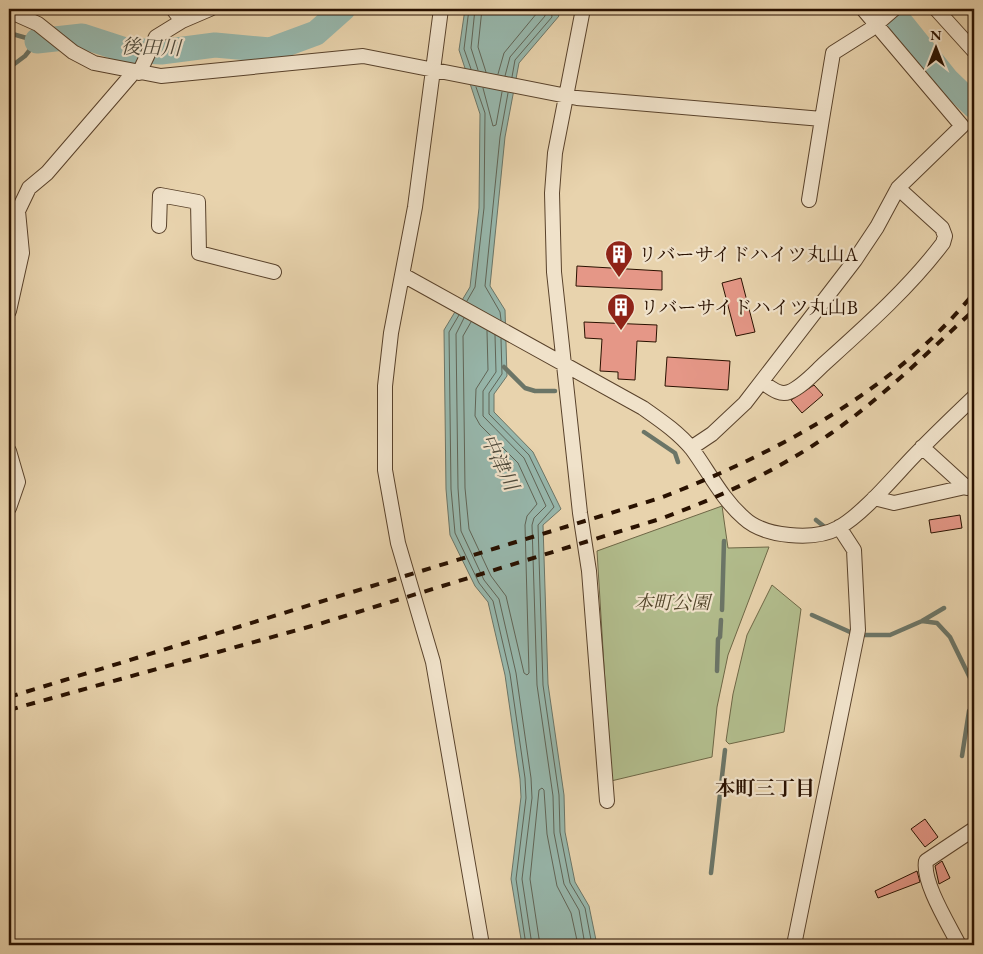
<svg xmlns="http://www.w3.org/2000/svg" width="983" height="954" viewBox="0 0 983 954" font-family="'EB Garamond','Noto Serif JP',serif">
<style>
.green{fill:#b2bd8d;stroke:#6e6746}
.water{fill:#97b7ac;stroke:#6b7567}
.lines{fill:none;stroke-linecap:round;stroke-linejoin:round}
.shore{stroke:#606456;stroke-width:1}
.stream{stroke:#6b7567;stroke-width:4.5}
.river{stroke:#97b7ac;stroke-width:25}
.building{fill:#e59787;stroke:#291100}
.minor-casing{stroke:#59422b;stroke-width:16}
.minor{stroke:#f0e2ca;stroke-width:14}
.rail{stroke:#291100;stroke-width:4;stroke-dasharray:9 9;stroke-linecap:butt}
.labels{text-anchor:middle;stroke-width:4.5;stroke-linejoin:round;paint-order:stroke}
.poi-label{font-size:19px;fill:#291100;stroke:#f0e2ca;text-anchor:start}
.park-label{font-size:19px;font-style:italic;fill:#52452a;stroke:#f0e2ca}
.water-label{font-size:20px;font-style:italic;fill:#504b3c;stroke:#f0e2ca}
.neighbourhood-label{font-size:20px;font-weight:bold;fill:#291100;stroke:#f0e2ca}
</style>
<rect width="100%" height="100%" fill="#e8d3ad"/>
<filter id="stains"><feTurbulence type="fractalNoise" baseFrequency=".004" numOctaves="4"/><feColorMatrix values="0 0 0 0 .2 0 0 0 0 .09 0 0 0 0 .02 0 0 0 .5 -.17"/></filter>
<radialGradient id="worn" r=".72"><stop offset=".6" stop-color="#630" stop-opacity="0"/><stop offset="1" stop-color="#630" stop-opacity=".3"/></radialGradient>
<path class="green" d="M722,506L728,548L769,547L728,655L717,707L712,757L611,781L597,551Z
M772,585L801,609L784,732L729,744L726,741L733,694L747,635Z"/>
<path class="water" d="M465,9H555L559,16L519,63L505,137L490,286L505,310L507,376L494,394V412L533,452L561,509L543,525L548,684L564,795L565,832L575,882L589,906L597,945H522L511,879L521,797L520,779L505,675L488,602L475,586L450,535L446,489L444,330L470,287L479,208L480,114L459,50Z"/>
<g class="lines">
<path class="shore" d="M469,9L464,49L471,69
M475,9L471,48L478,70
M482,9L478,47L486,72
M498,74L504,53L537,13V9
M505,76L510,57L545,16V9
M512,77L515,60L552,17L551,9
M483,88L493,126L496,125L502,92
M467,301L475,287L484,208L485,113L476,87
M459,315L449,332L451,489L455,533L479,583L493,601L510,674L525,778L526,798L516,879L526,945
M464,318L456,334L458,488L461,531L484,580L499,599L516,673L531,778L532,798L522,879L532,945
M501,320L500,312L485,286L500,137L508,93
M471,322L463,336L465,488L469,529L491,576L506,596L524,673L527,675L529,673L525,525L527,516L537,504L518,463L480,425L475,416L476,389L488,370L487,331
M495,335L496,372L483,391V416L524,458L546,506L534,518L532,525L537,685L553,796L554,833L564,884L579,910L585,945
M501,339L502,374L489,393V414L529,455L554,507L538,525L543,685L559,795L560,832L570,883L585,908L592,945
M540,945L530,879L539,790L542,788L544,790L547,834L557,886L571,913L578,945"/>
<path class="stream" d="M9,33L37,41L25,56L9,68
M504,367L525,388L535,391H555
M644,432L675,453L678,462
M816,520L826,528
M722,610L724,541
M812,615L850,632
M922,621L937,623L950,637L974,686
M861,635H890L922,621L944,608
M717,671L718,639L720,637L721,620
M962,756L969,711L974,705
M711,873L725,750"/>
<path class="river" d="M890,9L947,80L974,106
M37,41L82,36L125,50L161,52L215,45L270,50L316,33L343,9"/>
</g>
<path class="building" d="M577,266L662,271V290L576,286Z
M741,278L755,332L736,336L722,283Z
M584,322L657,325L656,342L637,341L635,380L618,379V372L600,371L602,339L585,338Z
M667,357L730,361L728,390L665,386Z
M814,385L823,395L802,413L791,400Z
M960,515L962,528L931,533L929,520Z
M925,819L938,837L925,847L911,829Z
M942,861L950,878L939,884L935,866Z
M917,871L920,882L878,898L875,891Z"/>
<g class="lines">
<g class="minor-casing">
<path id="minor" d="M441,9L415,207L391,333L385,386V470L398,543L433,662L482,945
M583,9L555,153L552,193L554,272L580,513L589,571L607,801
M936,9L974,51
M9,11L38,24L73,52L94,63L161,76L363,56L577,98L822,119L833,53L871,29L894,9
M182,21L210,9
M139,73L156,37L182,21L173,9
M809,200L822,119
M9,217L18,211L29,188L47,173L134,72
M159,226L160,195L198,202L199,253L274,272
M403,275L643,408C660,420 678,432 692,449C709,472 722,499 744,518C764,537 814,541 838,528C863,514 892,479 912,458C932,437 953,417 974,397
M9,311L22,253L18,211
M762,382C770,387 779,396 789,392C802,387 815,372 825,363C866,326 910,287 943,243L945,236L942,228L898,188
M922,447L967,488
M691,448L712,434L745,403L855,260L877,227L898,188L962,126L863,9
M9,451L18,482L9,508
M874,498L894,503L974,485
M794,945L858,630L854,550L839,527
M959,945C949,925 922,882 926,861L974,829"/>
</g>
<use href="#minor" class="minor"/>
<path class="rail" d="M9,697L660,498C777,453 894,391 974,293
M9,710L319,624L660,519C720,497 777,471 830,434C882,398 928,352 974,310"/>
</g>
<defs>
<g id="building-pin" transform="scale(1.4375)"><path d="M0 17L-7.5 6A9.5 9.5 0 1 1 7.5 6Z" fill="#8f2418" stroke="#f0e2ca"/><path d="M-4-6H4V6H1V3H-1V6H-4ZM-2.5-4.3h1.7v1.8h-1.7ZM.8-4.3h1.7v1.8H.8ZM-2.5-1h1.7V.8h-1.7ZM.8-1h1.7V.8H.8Z" fill="#fff"/></g>
</defs>
<g fill-rule="evenodd">
<use href="#building-pin" x="619" y="254"/>
<use href="#building-pin" x="621" y="307"/>
</g>
<g class="labels">
<g class="poi-label">
<text x="638" y="261">リバーサイドハイツ丸山A</text>
<text x="640" y="314">リバーサイドハイツ丸山B</text>
</g>
<g class="park-label">
<text x="672" y="609">本町公園</text>
</g>
<g class="water-label">
<text transform="translate(151 47) rotate(2)" y="7">後田川</text>
<text transform="translate(500 462) rotate(64)" y="7">中津川</text>
</g>
<g class="neighbourhood-label">
<text x="765" y="795">本町三丁目</text>
</g>
</g>
<rect width="983" height="954" fill="none" stroke="#e8d3ad" stroke-width="30"/>
<rect x="10" y="10" width="963" height="934" fill="none" stroke="#291100" stroke-width="2.5"/>
<rect x="15" y="15" width="953" height="924" fill="none" stroke="#291100"/>
<g transform="translate(936 48)" stroke="#f0e2ca" stroke-width="4" paint-order="stroke">
<path d="M0-4L9 19L0 12L-9 19Z" fill="#291100"/>
<text y="-8" font-size="14" font-weight="bold" text-anchor="middle" fill="#291100">N</text>
</g>
<rect width="100%" height="100%" filter="url(#stains)"/>
<rect width="100%" height="100%" fill="url(#worn)"/>
</svg>
